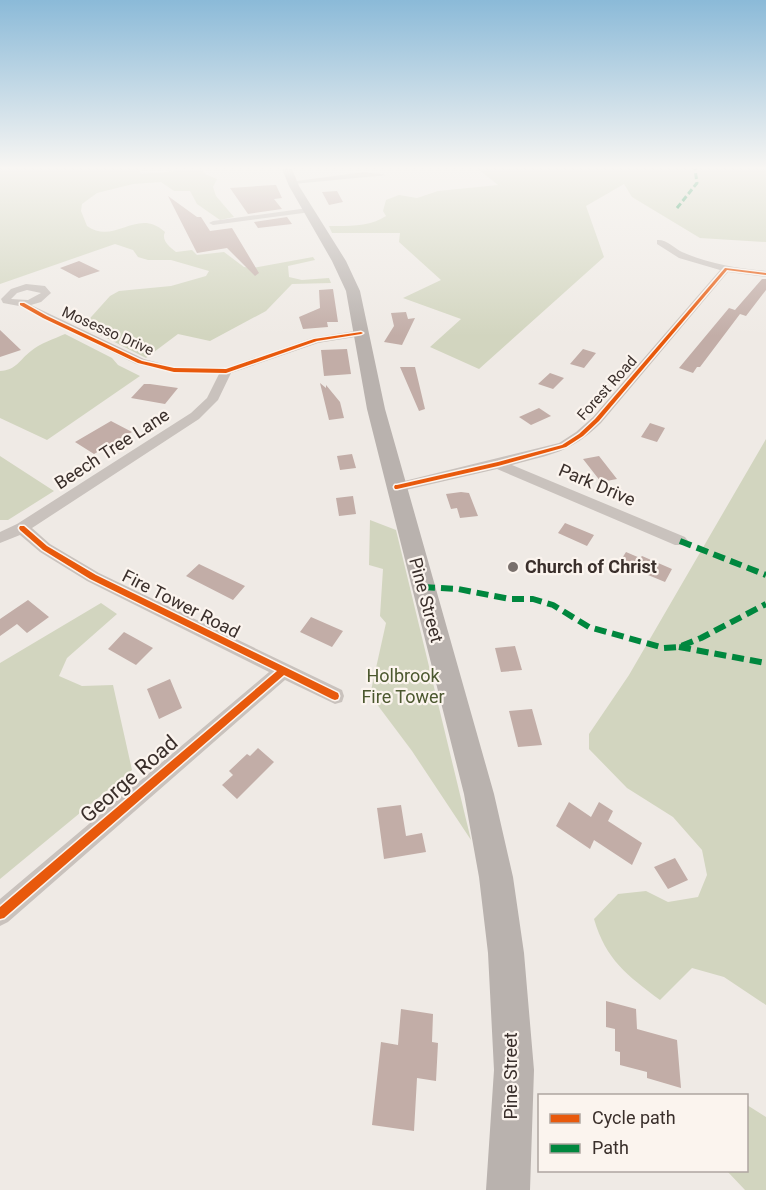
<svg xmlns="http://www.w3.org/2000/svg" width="766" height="1190" viewBox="0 0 766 1190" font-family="Roboto,sans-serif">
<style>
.green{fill:#d2d5bf}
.building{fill:#c2ada7}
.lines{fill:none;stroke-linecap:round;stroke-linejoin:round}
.minor{fill:#c9c2bd;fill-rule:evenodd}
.secondary{fill:#b9b2ae;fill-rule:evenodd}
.quiet-far1{stroke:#00873e;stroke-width:3;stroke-dasharray:6 3;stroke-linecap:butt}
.quiet{stroke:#00873e;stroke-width:6;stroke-dasharray:12 6;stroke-linecap:butt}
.cycleway-casing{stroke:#fbf4ee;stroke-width:3}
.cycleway{fill:#e8590c;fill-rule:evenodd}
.poi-dot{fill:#79706c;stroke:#fbf4ee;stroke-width:2}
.labels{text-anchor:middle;stroke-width:4.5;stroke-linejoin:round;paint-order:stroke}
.far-street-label{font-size:15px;fill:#3a2f2b;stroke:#fbf4ee}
.street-label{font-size:18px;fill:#3a2f2b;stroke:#fbf4ee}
.poi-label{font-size:18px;font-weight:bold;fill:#3a2f2b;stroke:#fbf4ee;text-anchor:start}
.park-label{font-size:18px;fill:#4c582f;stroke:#fbf4ee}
.near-street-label{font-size:21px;fill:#3a2f2b;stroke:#fbf4ee}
</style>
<rect width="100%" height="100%" fill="#efeae5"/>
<path class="green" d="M0,169H138L141,174L201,169L205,174L217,179L213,187L216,196L234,217L220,220L197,204L190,191H174L161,182L133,184L97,193L82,204L81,211L87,226C115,246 137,206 165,232C161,240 169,247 176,252L192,250L197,255L224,252L244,267L252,268L313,257L315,260L288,266L289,277L302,280L329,278L331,283L292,284L266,311L210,341L178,334L146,358L83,326L110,296L119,291L171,286L206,276L209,271L171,260H148L138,257L133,250L115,244L0,284Z
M478,169H766V242L700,238L632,197L624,184L586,206L604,257L479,369L430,347L461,319L403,298L441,280L399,242L400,233H332L329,226C348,226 370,227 386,216L383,211L386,200L399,195L417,198L438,191L498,185Z
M65,334L112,358L118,365L140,376L47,440L0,418V371C17,370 19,360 31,351C40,343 54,339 65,334Z
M766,439V1005L724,977L692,968L660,1000C627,975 606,960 594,919L618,894L646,891L668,902L698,897L707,875L702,850L673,817L627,788L589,749V734L629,675Z
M0,456L54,491L8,520H0Z
M370,520L396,530L471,840L412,751L370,695L386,623L380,616L383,569L369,565Z
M101,603L117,614L67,658L59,676L82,686L113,685L132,770L0,879V663Z
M747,1105L766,1117V1190H745L727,1171L746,1170Z"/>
<path class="building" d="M274,185H276L282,198L274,199L282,209L248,214L230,188Z
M337,191L343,202L329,205L322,192Z
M168,196L197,217H201L210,231L232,228L259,273L255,276L227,248L197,253Z
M287,217L292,224L258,228L254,222Z
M79,261L100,271L79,278L60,268Z
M762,279H766V290L746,316L740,314L700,367H697L693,373L679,368L729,308L735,310Z
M333,289L338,322H327L328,327L303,329L299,317L320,308L319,290Z
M406,312L408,319L415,318L402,345L384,342L394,326L391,313Z
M0,330L21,350L0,357Z
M347,349L351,374L324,376L321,350Z
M583,349L596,353L584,368L570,364Z
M400,367H415L425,409L419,411Z
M550,373L564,378L553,389L538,384Z
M320,383L326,388V385L340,402L344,418L329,420Z
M144,384H150L178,388L165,404L131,398Z
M539,408L551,416L531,425L519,417Z
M111,421L132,432L94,454L75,442Z
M650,423L665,428L657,442L641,437Z
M352,454L356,468L340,470L337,456Z
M599,456L617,479L601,482L583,459Z
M461,492L469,493L478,516L460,518L457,508L451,509L446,494Z
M353,496L356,514L339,516L336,498Z
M565,523L594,535L587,546L558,533Z
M626,552L640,558L642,556L672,569L665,582L619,563Z
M199,564L245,586L233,600L186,576Z
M28,600L49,617L27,633L17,624L0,636V619Z
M311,617L343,631L332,647L300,632Z
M124,632L153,648L136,665L108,649Z
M515,646L522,670L501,672L495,648Z
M170,679L182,708L159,719L147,689Z
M532,709L542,745L518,747L509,711Z
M258,748L274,762L237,799L222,785L233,775L229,771L247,754L250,756Z
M569,802L591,817L599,802L613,811L608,821L642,843L632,865L594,840L590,849L556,826Z
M401,805L406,836L422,833L426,852L384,859L377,808Z
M675,858L688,880L668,889L654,867Z
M606,1001L636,1009L637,1029L677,1040L681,1088L647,1078V1072L620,1065V1052L615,1051V1029L606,1027Z
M401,1009L433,1014L432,1042L438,1043L436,1081L417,1078L414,1131L372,1125L381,1042L398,1045Z"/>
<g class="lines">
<path class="minor" d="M364,172L387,175L293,184L289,182Z
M308,208H311V212L213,225L209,223L213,221Z
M657,240C666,239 674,248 682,252C709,264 737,268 766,271V277L728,272L601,423C570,453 552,454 512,465L685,537L688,541L685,545H675L497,469L397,492L392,490L390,487L392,484L559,443L576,432L593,417L720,270L679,258L657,244Z
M26,284L45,286L51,293L41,302L31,305L144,359L174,367L225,368L312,338L361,330L366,333L361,336L318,343L231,373L218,400L199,419L32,528L50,544L99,573L342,690L344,696L342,702L335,704L285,680L8,922L0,926V899L269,672L87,581L40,552L20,535L0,543V532L17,524L191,413L207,398L219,374L174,373L136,364L19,306L3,303L1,299L11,289ZM27,290L41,293L28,300L11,299L17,293Z"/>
<path class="secondary" d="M282,169H292L299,186L346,261L360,291L385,409L494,794L513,877L524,953L534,1070L530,1190H486L494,1070L488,953L479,877L464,794L367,409L346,291L332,261L289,186Z"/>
<path class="quiet-far1" d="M677,208L697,183L695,169"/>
<path class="quiet" d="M680,541L766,575
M423,587L458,589L510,599H533L553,605L589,627L664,648L679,647L701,638L766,604
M679,647L766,663"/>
<g class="cycleway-casing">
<path id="cycleway" d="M725,268L766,273V275L727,270L599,421L583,436L566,447L498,466L397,489H395L394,487L395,485H397L498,462L562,445L579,434L595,419Z
M20,303H24L47,316L142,361L174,368L226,369L314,339L361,332L363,333L361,334L317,341L226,373L174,372L138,363L43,318L20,305Z
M20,526H24L47,546L96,575L338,693L339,696L338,699L335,700L332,699L284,675L4,918L0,919V907L277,671L90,579L43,550L20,530L19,528Z"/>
</g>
<use href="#cycleway" class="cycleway"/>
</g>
<linearGradient id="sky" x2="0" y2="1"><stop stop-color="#8bbad8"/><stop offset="0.5" stop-color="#f8f6f3"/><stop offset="1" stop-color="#f8f6f3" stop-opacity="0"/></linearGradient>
<rect width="766" height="336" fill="url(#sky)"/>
<circle class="poi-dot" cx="513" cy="567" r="6"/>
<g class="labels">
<g class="far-street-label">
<text transform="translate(108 331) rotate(24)" y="5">Mosesso Drive</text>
<text transform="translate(607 388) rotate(-48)" y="5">Forest Road</text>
</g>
<g class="street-label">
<text transform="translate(112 449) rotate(-33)" y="6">Beech Tree Lane</text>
<text transform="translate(597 485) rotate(23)" y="6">Park Drive</text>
<text transform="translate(426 600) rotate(75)" y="6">Pine Street</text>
<text transform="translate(181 604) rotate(27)" y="6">Fire Tower Road</text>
<text transform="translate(511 1076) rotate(-90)" y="6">Pine Street</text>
</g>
<g class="poi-label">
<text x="525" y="573">Church of Christ</text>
</g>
<g class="park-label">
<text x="403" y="682">Holbrook<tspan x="403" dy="21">Fire Tower</tspan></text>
</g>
<g class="near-street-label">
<text transform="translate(129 779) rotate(-41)" y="7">George Road</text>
</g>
</g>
<rect x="538" y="1094" width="210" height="78" fill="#fbf4ee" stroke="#aea5a0" stroke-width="1.5"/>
<rect x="550" y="1114" width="30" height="9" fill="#e8590c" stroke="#aea5a0" stroke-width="1.5"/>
<text x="592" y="1124" font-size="18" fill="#3a2f2b">Cycle path</text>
<rect x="550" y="1144" width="30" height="9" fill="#00873e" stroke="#aea5a0" stroke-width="1.5"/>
<text x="592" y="1154" font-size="18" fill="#3a2f2b">Path</text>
</svg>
